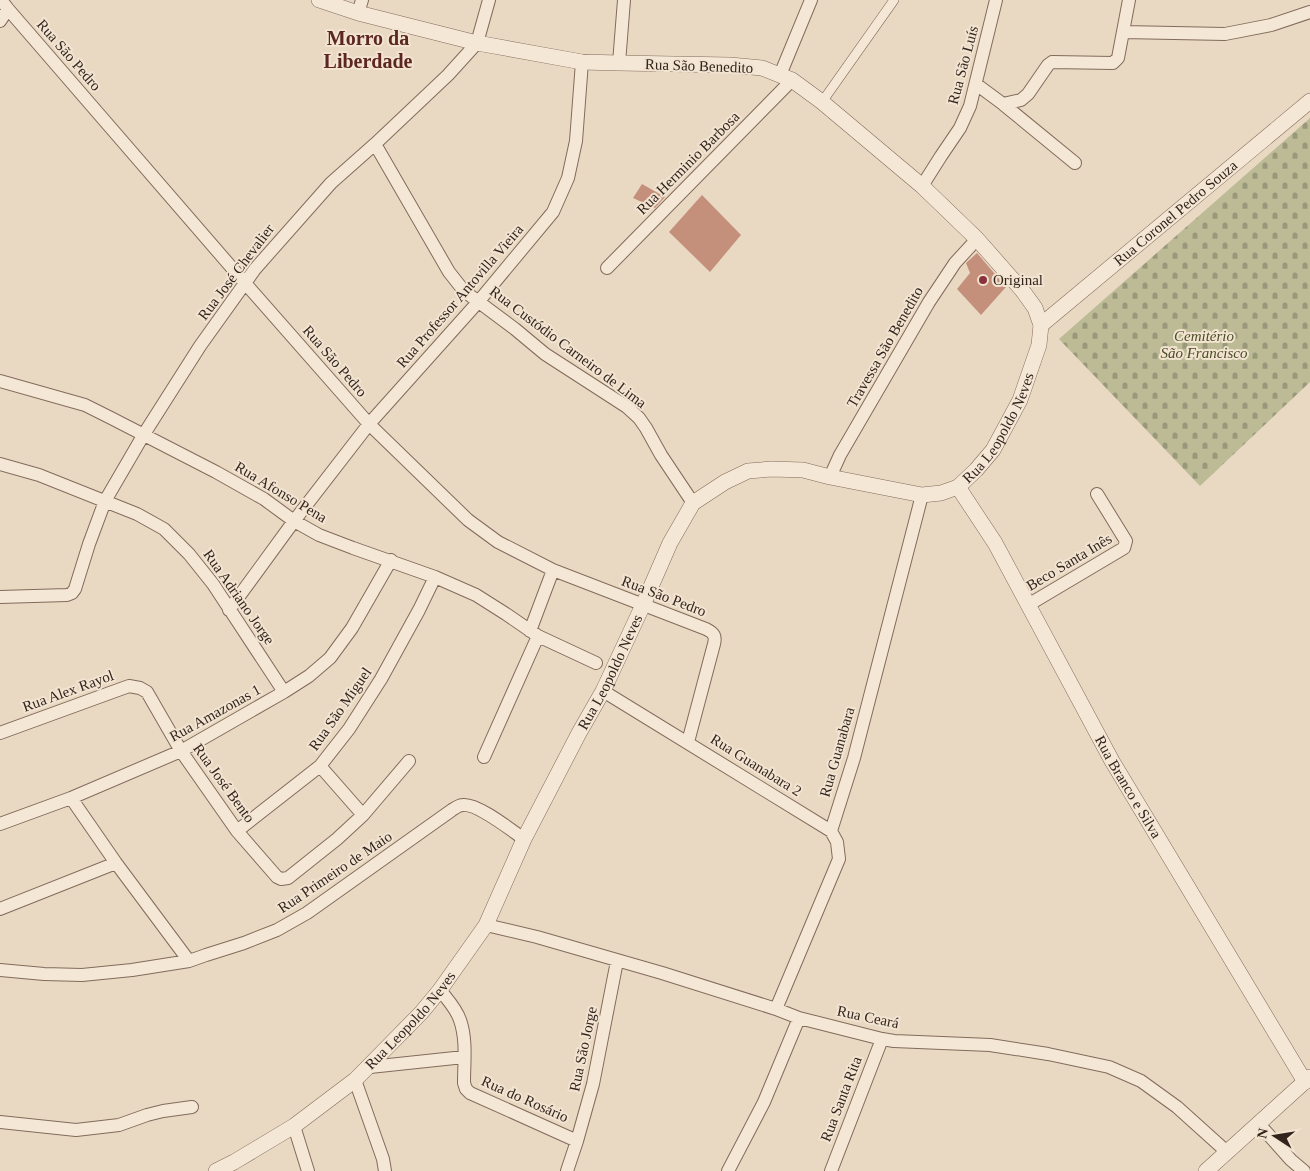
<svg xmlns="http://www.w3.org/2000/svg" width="1310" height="1171" viewBox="0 0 1310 1171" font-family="'Times New Roman',serif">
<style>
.cemetery{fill:url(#cemetery-stones)}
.building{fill:#c4907c}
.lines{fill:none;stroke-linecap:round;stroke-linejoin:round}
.pedestrian-casing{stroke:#826b5b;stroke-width:10}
.minor-casing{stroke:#826b5b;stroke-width:14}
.tertiary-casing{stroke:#826b5b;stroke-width:16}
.pedestrian{stroke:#f5e7d5;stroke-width:9}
.minor{stroke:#f5e7d5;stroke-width:12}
.tertiary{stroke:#f5e7d5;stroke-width:15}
.poi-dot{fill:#8b313d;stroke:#f2e4d1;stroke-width:2}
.labels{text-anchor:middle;stroke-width:4;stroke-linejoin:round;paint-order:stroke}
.street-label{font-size:15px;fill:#33251e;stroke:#f2e4d1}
.poi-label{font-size:15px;fill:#33251e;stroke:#f2e4d1;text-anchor:start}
.park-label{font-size:15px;font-style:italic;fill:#494d26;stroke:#f2e4d1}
.district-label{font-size:20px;font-weight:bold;fill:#5c2621;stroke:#f2e4d1}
</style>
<defs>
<pattern id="cemetery-stones" width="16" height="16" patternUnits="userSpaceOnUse" patternTransform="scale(1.25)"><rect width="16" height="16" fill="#bcbb96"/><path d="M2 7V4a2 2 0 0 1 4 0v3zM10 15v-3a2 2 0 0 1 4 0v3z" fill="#99987a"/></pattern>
</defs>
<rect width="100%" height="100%" fill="#e9d9c3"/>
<path class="cemetery" d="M1310,118V382L1200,486L1059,339Z"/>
<path class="building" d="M642,184L665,197L655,208L633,198Z
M702,195L741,235L710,272L669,232Z
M977,253L1006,287L981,315L957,289L970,273L966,263Z"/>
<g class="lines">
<g class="pedestrian-casing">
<path id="pedestrian" d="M822,102L894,0"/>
</g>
<g class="minor-casing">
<path id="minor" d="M1,0L8,9L245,283L369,424L468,520L498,542L553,570L706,629C714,633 716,636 714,644L688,742
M358,13L362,0
M0,21L8,9
M1123,32L1225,34L1271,25L1310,12
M619,63L624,0
M780,75L811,0
M976,84L1003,104L1075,163
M1003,104L1021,100L1028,94L1048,65L1052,62L1113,63L1118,58L1129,0
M375,144L449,272L464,291L515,329L545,354L627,407L639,418L646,428L661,455L693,503
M922,186L941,156L960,128L970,106L996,0
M607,268L792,80
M0,381L85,405L111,418L216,472L264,499L294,521L319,535L353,548L435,577L476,595L506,614L538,636L596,663
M0,464L39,475L137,514L164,529L189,554L213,584L284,692
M830,477L840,455L929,302L955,263L977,239
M0,597L67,595L72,593L75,589L89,544L105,501L144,434L200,346L255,269L331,183L375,144L448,75L477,43L489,0
M1028,605L1124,548L1126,541L1097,494
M229,610L294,521L369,424L479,301L553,212L568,178L576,141L582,62
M530,631L553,570
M603,691L831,831
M0,733L129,686L140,688L147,692L181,751L237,831L277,877L281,879L288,878L337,839L363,815L409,761
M484,757L538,636
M320,766L363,815
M71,798L116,863L189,961
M0,824L71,798L181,751L284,692L309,676L330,658L352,628L391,560
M237,831L320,766L349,729L381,679L419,610L435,577
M0,909L116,863
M486,925L537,937L662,973L776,1009L799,1018L882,1039L894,1041L990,1045L1048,1054L1109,1067L1141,1081L1177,1107L1227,1152
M0,970L44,974L82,975L132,970L189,961L206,955L244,943L277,930L307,913L452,810C455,808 459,805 463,805C477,803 511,830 524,839
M440,990C447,999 456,1008 460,1020C467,1040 464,1062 464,1083L466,1089L470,1093L577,1141
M776,1009L839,859L837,842L831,831L854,758L922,495
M370,1067L464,1057
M355,1080L383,1159L385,1171
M0,1122L76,1130L119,1125L147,1115L163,1111L192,1107
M1259,1124L1291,1160L1304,1171
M294,1126L308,1171
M567,1171L577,1141L593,1084L617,961
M728,1171L764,1102L799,1018
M831,1171L882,1039"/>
</g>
<g class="tertiary-casing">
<g id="tertiary">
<path id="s1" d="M1041,325L1310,101"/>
<path id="s2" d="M958,487L995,543L1112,761L1305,1082"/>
<path id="s3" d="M216,1171L234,1162L294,1126L355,1080L421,1013L440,990L486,925L524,839L579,733L603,691L643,605L670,543L693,503L725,482L748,471L772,469L803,470L830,477L922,495L941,493L958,487L976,470L993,450L1020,400L1039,345L1041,325L1035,308L1022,290L977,239L922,186L822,102L792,80L762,68L730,65L619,63L582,62L477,43L358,13L319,0"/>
<path d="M1206,1171L1310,1077"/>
</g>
</g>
<use href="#pedestrian" class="pedestrian"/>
<use href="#minor" class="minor"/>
<use href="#tertiary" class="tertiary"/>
</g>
<circle class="poi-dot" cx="983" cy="280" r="5"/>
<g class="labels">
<g class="street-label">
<text transform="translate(69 55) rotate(49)" y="5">Rua São Pedro</text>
<text transform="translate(963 65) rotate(-75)" y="5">Rua São Luís</text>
<text transform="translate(699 66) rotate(2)" y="5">Rua São Benedito</text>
<text transform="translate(688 163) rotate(-45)" y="5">Rua Herminio Barbosa</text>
<text dy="5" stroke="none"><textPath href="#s1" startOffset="175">Rua Coronel Pedro Souza</textPath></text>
<text transform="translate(236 272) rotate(-53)" y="5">Rua José Chevalier</text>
<text transform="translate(460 296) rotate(-49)" y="5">Rua Professor Antovilla Vieira</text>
<text transform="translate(568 347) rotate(37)" y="5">Rua Custódio Carneiro de Lima</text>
<text transform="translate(885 347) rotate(-60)" y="5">Travessa São Benedito</text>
<text transform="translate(335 361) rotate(49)" y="5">Rua São Pedro</text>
<text dy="5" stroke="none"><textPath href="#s3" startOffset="1191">Rua Leopoldo Neves</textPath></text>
<text transform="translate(281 492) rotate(31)" y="5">Rua Afonso Pena</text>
<text transform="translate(1069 562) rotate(-31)" y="5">Beco Santa Inês</text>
<text transform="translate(664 596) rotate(21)" y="5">Rua São Pedro</text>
<text transform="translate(239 597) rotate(55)" y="5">Rua Adriano Jorge</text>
<text dy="5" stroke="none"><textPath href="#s3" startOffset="652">Rua Leopoldo Neves</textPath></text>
<text transform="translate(68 691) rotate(-20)" y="5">Rua Alex Rayol</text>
<text transform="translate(340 709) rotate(-55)" y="5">Rua São Miguel</text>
<text transform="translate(215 713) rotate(-29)" y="5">Rua Amazonas 1</text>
<text transform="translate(837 752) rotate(-74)" y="5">Rua Guanabara</text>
<text transform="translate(756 765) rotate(32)" y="5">Rua Guanabara 2</text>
<text transform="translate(224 783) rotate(54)" y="5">Rua José Bento</text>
<text dy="5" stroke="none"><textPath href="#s2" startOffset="345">Rua Branco e Silva</textPath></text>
<text transform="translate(335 872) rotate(-34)" y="5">Rua Primeiro de Maio</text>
<text transform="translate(868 1017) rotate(12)" y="5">Rua Ceará</text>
<text dy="5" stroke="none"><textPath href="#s3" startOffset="248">Rua Leopoldo Neves</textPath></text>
<text transform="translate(583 1049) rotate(-78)" y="5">Rua São Jorge</text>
<text transform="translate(525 1099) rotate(24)" y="5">Rua do Rosário</text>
<text transform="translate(841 1099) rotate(-69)" y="5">Rua Santa Rita</text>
</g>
<g class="poi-label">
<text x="993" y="285">Original</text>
</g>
<g class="park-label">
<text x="1204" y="341">Cemitério<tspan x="1204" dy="17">São Francisco</tspan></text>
</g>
<g class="district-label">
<text x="368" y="45">Morro da<tspan x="368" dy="23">Liberdade</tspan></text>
</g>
</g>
<g transform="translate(1275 1136) rotate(282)" stroke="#f2e4d1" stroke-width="4" paint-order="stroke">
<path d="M0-4L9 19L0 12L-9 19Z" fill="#33251e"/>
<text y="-8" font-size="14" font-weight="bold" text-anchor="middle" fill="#33251e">N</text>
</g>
</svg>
